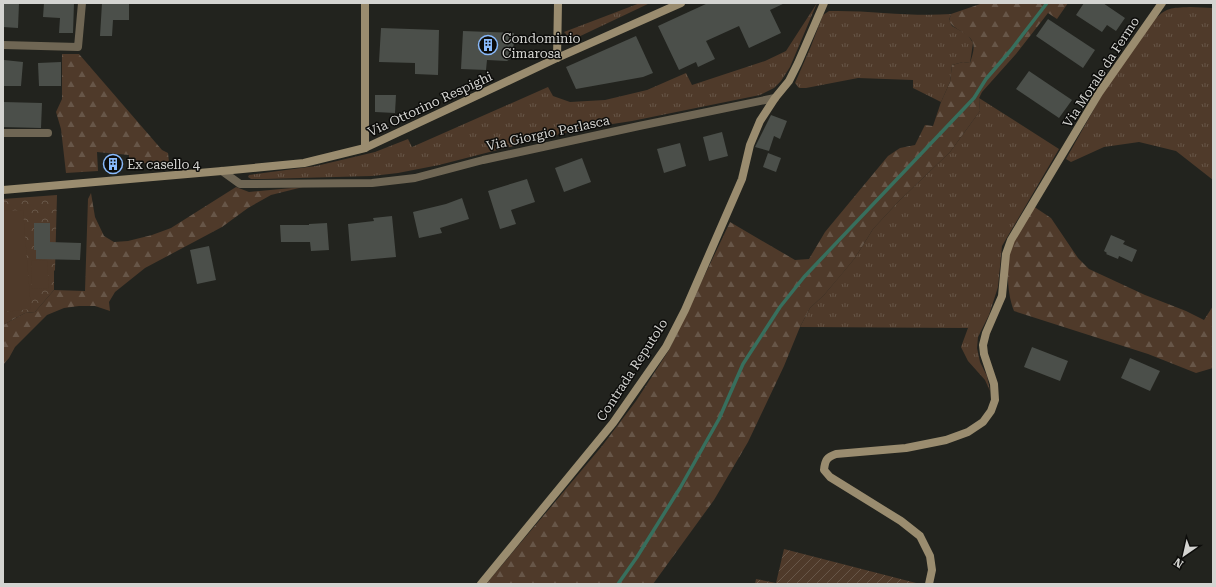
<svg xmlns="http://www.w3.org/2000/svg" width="1216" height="587" viewBox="0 0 1216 587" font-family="'Roboto Serif',serif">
  <defs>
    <pattern id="grass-tufts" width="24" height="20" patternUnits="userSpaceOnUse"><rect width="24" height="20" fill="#4f3a2a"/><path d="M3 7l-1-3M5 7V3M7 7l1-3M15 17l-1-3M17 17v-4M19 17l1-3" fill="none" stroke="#675648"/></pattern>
    <pattern id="forest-firs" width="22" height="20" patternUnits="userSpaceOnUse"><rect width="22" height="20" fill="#4f3a2a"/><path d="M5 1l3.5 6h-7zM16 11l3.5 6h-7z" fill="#675648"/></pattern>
    <pattern id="park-crowns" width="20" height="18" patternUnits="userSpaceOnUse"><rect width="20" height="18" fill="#4f3a2a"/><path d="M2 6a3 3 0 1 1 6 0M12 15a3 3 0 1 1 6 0" fill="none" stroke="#675648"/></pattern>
    <pattern id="garden-furrows" width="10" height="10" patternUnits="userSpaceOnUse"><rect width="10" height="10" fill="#4f3a2a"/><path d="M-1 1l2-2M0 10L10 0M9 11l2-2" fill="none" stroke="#675648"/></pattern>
  </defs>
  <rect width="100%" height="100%" fill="#22231e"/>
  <!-- grass -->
  <g fill="url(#grass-tufts)">
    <path d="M640,3h10l-78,37 -8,-8z"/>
    <path d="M817,3l-27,64 -9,14 -7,7 -14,7 -128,26 -52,8 -141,36 -41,8 -26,3 -108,3h-13l-3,-2 1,-2 67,-9 59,-14 33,-13 4,8 136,-60 5,9 17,6 35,-2 42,-10 39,-17 6,12 73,-24 21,-10z"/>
    <path d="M1190,7l23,1v172l-37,-29 -37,-9 -35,5 -33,15 -5,-3 37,-66 50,-72c14,-14 17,-13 37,-14z"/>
    <path d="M829,11c41,-1 81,6 122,3l-2,6 3,6 16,9 5,8 -3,20 -7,-1 -11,3 -2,17 -9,20 -28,-14v-8l-55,-2 -52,10h-7l-4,-5 16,-37 12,-31z"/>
    <path d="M979,98l80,51 -57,97 -4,41 -9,28 -11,22 -1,11 3,14 7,14 3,15 -5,-11 -17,-19 -7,-14 7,-19 -168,-1 10,-19 14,-13 31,-37 18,-29 25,-27 52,-50 30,-41z"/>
  </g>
  <!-- forest -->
  <g fill="url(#forest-firs)">
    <path d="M983,3h85l-11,16 -9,-6 -32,41 -34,38 -3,6 1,13 -30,41 -52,50 -25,27 -18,29 -14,17 -17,20 -14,13 -10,19 -16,39 -36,76 -34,58 -61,84h-167l116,-138 34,-45 33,-51 61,-128 65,38 14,-1 16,-27 63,-76 12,-8 15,-3 10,-20 8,1 8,-24 9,-20 2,-17 11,-3 7,1c2,-6 5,-15 3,-20 -3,-10 -18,-12 -24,-22l2,-7z"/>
    <path d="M62,54h17l83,96 6,3 1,9 -40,2v-9l-32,-3 1,19 -32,2 -5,-44 -5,-17 6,-13z"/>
    <path d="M236,187l13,5 54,-5 -32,8 -23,13 -26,19 -77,41 -30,24 -6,10 1,9 -15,-5h-16l-15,2 -17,7 -32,32 -6,11 -6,7v-40l22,-12 10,-1 19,-22 31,1 3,-92 3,-6 4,24 9,19 10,6 14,-1 24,-6 19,-7z"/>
    <path d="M1033,206l18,12 27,40 11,11 56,26 41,16 18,9 9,-14v62l-17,5 -48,-19 -134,-43c-8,-20 -8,-50 -1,-70 3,-11 14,-25 20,-35z"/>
  </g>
  <!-- park -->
  <path fill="url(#park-crowns)" d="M57,195l-2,75 -1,1v19l-19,22 -10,1 -22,12v-126z"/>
  <!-- garden -->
  <path fill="url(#garden-furrows)" d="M784,549l136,35h-165l1,-5 20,4z"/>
  <!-- pitch -->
  <g fill="#4f3a2a">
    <path d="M23,210l8,99 -28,3v-101z"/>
    <path d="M47,260l2,28 -17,1 -1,-28z"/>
  </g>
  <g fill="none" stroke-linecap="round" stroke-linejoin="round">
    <!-- stream -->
    <path stroke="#376f5d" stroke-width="3.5" d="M618,584l19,-27 43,-69 39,-69 24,-55 37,-57 24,-30 170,-179 12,-19 25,-29 36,-47"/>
  </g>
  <!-- building -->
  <g fill="#4b4f4a">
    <path d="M3,3h16l-1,25 -15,-1z"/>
    <path d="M44,3h30l-1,30h-14l1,-15 -17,-1z"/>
    <path d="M102,3h27v17h-16l-1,16h-12z"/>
    <path d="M708,3h77l-15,7 11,23 -32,15 -10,-22 -33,15 9,18 -17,8 -2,-5 -17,8 -21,-44z"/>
    <path d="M1084,3h19l22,15 -9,13 -9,-6 -5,7 -26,-17z"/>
    <path d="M1048,19l47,31 -12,18 -47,-32z"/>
    <path d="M381,28l58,2 -1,45 -23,-1v-11l-36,-1z"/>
    <path d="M463,31l51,2 -1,24 -6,4 -20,-1 -1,10 -25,-1z"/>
    <path d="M636,36l17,37 -10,4 -67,12 -10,-22z"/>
    <path d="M4,60l19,2 -2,24h-18z"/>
    <path d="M61,62v24h-22l-1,-23z"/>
    <path d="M1029,71l43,29 -13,18 -43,-29z"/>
    <path d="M375,95h21l-1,18 -20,-1z"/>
    <path d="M3,102l39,1 -1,25 -38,-1z"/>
    <path d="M771,115l16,6 -7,18 -6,-3 -5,15 -14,-4z"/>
    <path d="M722,132l6,24 -19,5 -6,-24z"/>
    <path d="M680,143l6,23 -22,7 -7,-24z"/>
    <path d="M768,153l13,5 -5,14 -13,-5z"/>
    <path d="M582,158l9,24 -27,10 -9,-24z"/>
    <path d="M107,159l13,1 -1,10 -13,-1z"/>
    <path d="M527,179l8,23 -24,8 5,14 -16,5 -12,-38z"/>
    <path d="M462,198l7,21 -29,9 2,5 -23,5 -6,-26 33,-8z"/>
    <path d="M392,216l4,41 -45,4 -3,-37 26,-3 -1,-3z"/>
    <path d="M34,223h16v19l31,1 -1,17 -44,-1v-9h-2z"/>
    <path d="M327,223l2,27 -18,1 -1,-9h-29l-1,-17h29v-1z"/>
    <path d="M1111,235l14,6 -2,3 14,6 -5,12 -13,-6 -1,3 -12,-5 1,-1 -3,-2z"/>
    <path d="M209,246l7,34 -19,4 -7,-34z"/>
    <path d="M1032,347l36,14 -8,20 -36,-14z"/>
    <path d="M1130,358l30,13 -10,20 -29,-13z"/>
  </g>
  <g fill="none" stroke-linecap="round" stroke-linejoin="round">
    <!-- street -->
    <g stroke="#6f6654" stroke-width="8">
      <path d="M3,45l75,2 4,-44"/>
      <path d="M3,133h45"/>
      <path d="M222,171l18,13 132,-1 43,-5 68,-18 156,-34 136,-28"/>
    </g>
    <!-- secondary -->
    <g stroke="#9a8c6f" stroke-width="8">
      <path d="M557,58l1,-55"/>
      <path d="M365,148v-145"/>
      <path d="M3,190l219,-19 82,-8 61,-15 192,-90 124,-55"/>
      <path d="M481,584l132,-161 53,-76 19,-37 57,-131 8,-34 10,-24 15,-23 14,-17 9,-18 26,-60"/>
      <path d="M929,584l3,-14 -2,-14 -10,-20 -19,-15 -71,-44 -6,-7c1,-10 3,-13 12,-16l70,-6 40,-8 22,-8 15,-10 8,-11 4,-11 -1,-16 -10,-30 -1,-9 3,-12 16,-37 4,-42 5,-14 88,-147 63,-90"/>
    </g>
  </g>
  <!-- icons -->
  <defs>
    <symbol id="building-ring" viewBox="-11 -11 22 22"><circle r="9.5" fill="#0c0c0a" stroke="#89bafc" stroke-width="1.5"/><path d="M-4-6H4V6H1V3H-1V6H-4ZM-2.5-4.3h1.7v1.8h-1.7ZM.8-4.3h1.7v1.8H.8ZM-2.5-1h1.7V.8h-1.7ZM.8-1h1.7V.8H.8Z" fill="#89bafc"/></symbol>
  </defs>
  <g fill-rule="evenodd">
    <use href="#building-ring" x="477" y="34" width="22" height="22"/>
    <use href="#building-ring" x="102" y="153" width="22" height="22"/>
  </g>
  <g text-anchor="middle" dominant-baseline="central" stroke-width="3" stroke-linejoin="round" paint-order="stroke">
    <!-- poi labels -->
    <g font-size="13" fill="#d4d4d1" stroke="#0c0c0a" text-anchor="start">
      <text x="502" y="38">Condominio<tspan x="502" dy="15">Cimarosa</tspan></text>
      <text x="127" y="164">Ex casello 4</text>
    </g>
    <!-- street labels -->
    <g font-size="13" fill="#d4d4d1" stroke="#0c0c0a">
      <text transform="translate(1101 72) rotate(-57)">Via Morale da Fermo</text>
      <text transform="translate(430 104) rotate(-25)">Via Ottorino Respighi</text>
      <text transform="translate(548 133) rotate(-12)">Via Giorgio Perlasca</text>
      <text transform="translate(632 370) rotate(-57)">Contrada Reputolo</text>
    </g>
  </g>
  <!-- border -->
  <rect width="1216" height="587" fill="none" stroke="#d4d4d1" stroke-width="8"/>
  <!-- north arrow -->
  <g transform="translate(1184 555) rotate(214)" stroke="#0c0c0a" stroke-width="3" paint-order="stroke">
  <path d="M0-3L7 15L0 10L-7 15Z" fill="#d4d4d1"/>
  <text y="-6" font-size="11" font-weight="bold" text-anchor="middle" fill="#d4d4d1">N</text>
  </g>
</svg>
